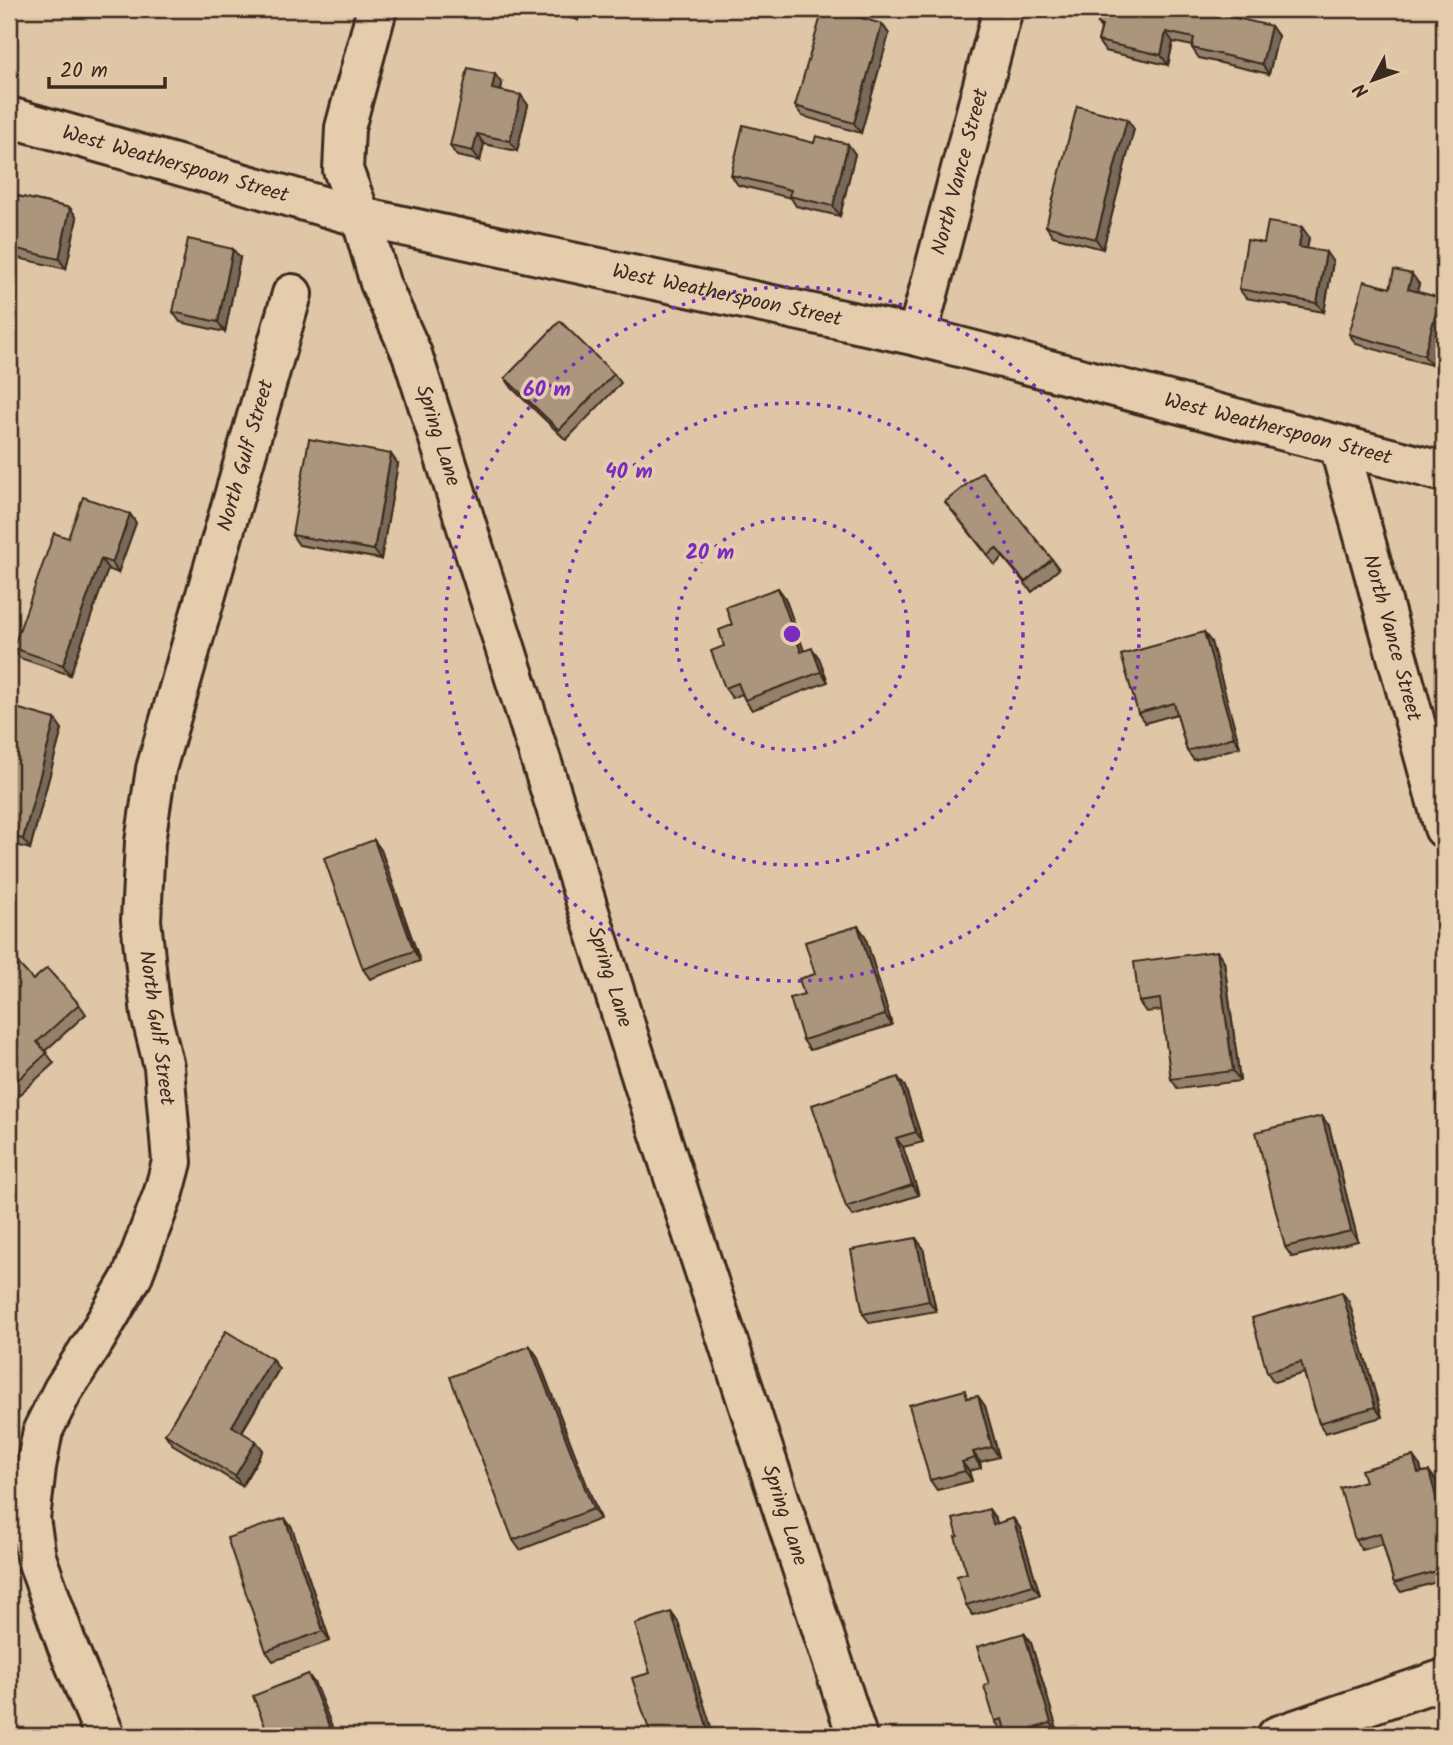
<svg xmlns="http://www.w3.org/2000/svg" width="1453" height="1745" viewBox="0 0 1453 1745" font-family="Kalam,sans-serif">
  <rect width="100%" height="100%" fill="#dec6a7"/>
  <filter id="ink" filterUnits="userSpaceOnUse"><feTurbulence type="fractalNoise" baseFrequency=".0143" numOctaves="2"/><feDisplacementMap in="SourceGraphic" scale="14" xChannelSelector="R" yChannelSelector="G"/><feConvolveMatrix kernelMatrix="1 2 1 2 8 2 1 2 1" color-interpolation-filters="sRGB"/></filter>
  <g filter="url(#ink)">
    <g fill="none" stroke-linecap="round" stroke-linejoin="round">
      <defs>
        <g id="street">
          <path id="s1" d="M377,9l-32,119 -2,42 18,47 556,119 527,136"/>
          <path id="s2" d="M917,336l86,-327"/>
          <path id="s3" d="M1339,445l105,383"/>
          <path id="s4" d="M105,1736l-38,-91 -31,-88 -6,-38 6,-52 7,-37 20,-40 32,-50 37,-63 32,-85 8,-30 -8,-95 -13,-52 -10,-95 4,-78 11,-73 136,-475"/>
          <path d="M1277,1736l167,-57"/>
        </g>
        <g id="secondary">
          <path id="s5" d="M9,117l352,100 19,66 32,71 240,756 205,626"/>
        </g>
      </defs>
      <!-- street casing -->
      <use href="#street" stroke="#3b2a1e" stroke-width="44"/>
      <!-- secondary casing -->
      <use href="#secondary" stroke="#3b2a1e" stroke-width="44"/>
      <!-- street -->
      <use href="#street" stroke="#e5ccad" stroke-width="38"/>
      <!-- secondary -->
      <use href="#secondary" stroke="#e5ccad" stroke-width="38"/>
    </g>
    <!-- wall -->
    <g fill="#93816c" stroke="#3b2a1e" stroke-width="2">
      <path d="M533,9h47l-2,11z"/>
      <path d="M882,24l7,10 -28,99 -59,-17 -7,-10z"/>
      <path d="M1098,24l173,2 7,10 -9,38 -70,-16 -7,-10 1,-2 -20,-4 -5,23 -63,-14 -7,-10 3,-12z"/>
      <path d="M502,84l-1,7 27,14 -11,46 -33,-7 -4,17 -23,-5 -7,-10z"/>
      <path d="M1134,129l-31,120 -50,-13 -7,-10z"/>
      <path d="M814,143l41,11 -15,62 -44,-10 -5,-8 -53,-13 -7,-10z"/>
      <path d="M9,194l61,14 7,10 -11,51 -57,-13z"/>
      <path d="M1309,237l-2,12 26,13 -9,50 -78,-14 -7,-9 25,-46z"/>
      <path d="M240,258l-15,74 -45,-10 -7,-10z"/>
      <path d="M1419,284l-2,8 23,6 4,6v12l-13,49 -75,-21 -7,-10 41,-46z"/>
      <path d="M614,374l7,9 -55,57 -54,-52 -7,-10z"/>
      <path d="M398,464l-17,95 -82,-14 -7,-10z"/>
      <path d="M945,502l107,57 7,10 -27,23 -29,-35 -8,8z"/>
      <path d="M130,514l6,9 -18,50 -10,-4 -38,106 -50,-17 -7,-10 55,-110z"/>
      <path d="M778,588l7,10 19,53 15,7 9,24 -76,28 -7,-10 -3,-6 -10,4 -7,-10 -1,-42 8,-21z"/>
      <path d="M1211,642l29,105 -46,13 -7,-9 -10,-37 -32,9 -7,-10z"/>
      <path d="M9,706l53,23 -32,120 -21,-6z"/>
      <path d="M374,840l7,10 39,111 -50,18 -7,-10z"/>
      <path d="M858,926l7,10 27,89 -82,25 -7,-10 1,-46 11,-20z"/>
      <path d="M1217,951l7,10 16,120 -62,8 -7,-10 -9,-69 -16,2 -7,-10z"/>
      <path d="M9,966l24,14 46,24 7,10 -41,37 9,12 -45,41z"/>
      <path d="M905,1087l18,55 -20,5 16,48 -66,21 -7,-9z"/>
      <path d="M1329,1126l29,115 -66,16 -7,-10z"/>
      <path d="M923,1248l13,63 -66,12 -7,-9z"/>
      <path d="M1349,1302l33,115 -57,16 -6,-10 -15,-50 -30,9 -7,-10z"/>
      <path d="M530,1346l7,10 63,163 -80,31 -7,-10z"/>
      <path d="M272,1359l7,10 -37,63 21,18 -21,36 -70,-42 -7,-10z"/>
      <path d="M970,1397l15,9 14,51 -19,5 1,6 -12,3 3,10 -35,9 -7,-10z"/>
      <path d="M1420,1466l2,6 7,-1 7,10 8,31v68l-43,12 -7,-9 -11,-39 -21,6 -7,-10z"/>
      <path d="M1013,1518l7,10 20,67 -67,20 -7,-10 1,-32 29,-54 1,5z"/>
      <path d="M292,1528l38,113 -57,20 -7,-10z"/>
      <path d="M1024,1633l7,10 27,90 -12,3h-39l-2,-6 -3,1 -7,-10 -6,-37z"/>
    </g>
    <!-- shaded-wall -->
    <g fill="#786958" stroke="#3b2a1e" stroke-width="2">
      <path d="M571,9h9l-2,11 -7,-10z"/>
      <path d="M882,24l7,10 -28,99 -7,-10z"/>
      <path d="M1271,26l7,10 -9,38 -7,-10z"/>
      <path d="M1166,32l7,10 -5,23 -7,-10z"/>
      <path d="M495,74l7,10 -3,14 -7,-9z"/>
      <path d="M521,95l7,10 -11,46 -7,-10z"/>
      <path d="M1127,119l7,10 -31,120 -7,-10z"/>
      <path d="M477,134l7,10 -4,17 -7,-10z"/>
      <path d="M848,144l7,10 -15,62 -7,-10z"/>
      <path d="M70,208l7,10 -11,51 -7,-10z"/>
      <path d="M1302,227l7,10 -3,20 -7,-10z"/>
      <path d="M233,249l7,9 -15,74 -7,-10z"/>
      <path d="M1326,252l7,10 -9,50 -7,-9z"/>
      <path d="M1412,274l7,10 -4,15 -7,-10z"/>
      <path d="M1440,298l4,6v12l-13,49 -7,-10z"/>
      <path d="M391,454l7,10 -17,95 -7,-9z"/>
      <path d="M130,514l6,9 -18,50 -6,-10z"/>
      <path d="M101,559l7,10 -38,106 -7,-10z"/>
      <path d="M778,588l7,10 23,64 -7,-10z"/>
      <path d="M1204,632l7,10 29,105 -6,-10z"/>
      <path d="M812,648l7,10 9,24 -7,-10z"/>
      <path d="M55,719l7,10 -32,120 -7,-10z"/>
      <path d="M374,840l7,10 39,111 -6,-10z"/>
      <path d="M858,926l7,10 27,89 -7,-10z"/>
      <path d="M1217,951l7,10 16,120 -7,-10z"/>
      <path d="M898,1077l7,10 18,55 -7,-10z"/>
      <path d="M1322,1116l7,10 29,115 -7,-10z"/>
      <path d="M896,1138l7,9 16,48 -7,-10z"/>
      <path d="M916,1238l7,10 13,63 -7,-10z"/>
      <path d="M1342,1292l7,10 33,115 -7,-10z"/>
      <path d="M530,1346l7,10 63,163 -7,-10z"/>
      <path d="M272,1359l7,10 -40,67 -7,-10z"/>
      <path d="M978,1396l7,10 14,51 -7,-10z"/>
      <path d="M256,1441l7,9 -21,36 -7,-10z"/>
      <path d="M973,1452l7,10 1,6 -6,-10z"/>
      <path d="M1413,1456l7,10 5,17 -7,-10z"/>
      <path d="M962,1462l7,9 3,10 -7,-10z"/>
      <path d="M1429,1471l7,10 8,31v15z"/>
      <path d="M989,1509l7,10 4,16 -7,-10z"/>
      <path d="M285,1518l7,10 38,113 -7,-10z"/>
      <path d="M1013,1518l7,10 20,67 -7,-10z"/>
      <path d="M671,1612l7,10 36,114h-4z"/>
      <path d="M1024,1633l7,10 27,90 -7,-10z"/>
      <path d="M308,1674l7,10 21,52h-3z"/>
    </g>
    <!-- building -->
    <g fill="#ab967d" stroke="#3b2a1e" stroke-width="2">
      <path d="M823,9h8l51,15 -28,99 -59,-17z"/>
      <path d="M1101,9h96l74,17 -9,38 -70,-16 2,-10 -28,-6 -5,23 -63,-14 4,-15 -4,-2z"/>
      <path d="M468,68l27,6 -3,15 29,6 -11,46 -33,-7 -4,17 -23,-5z"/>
      <path d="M1077,106l50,13 -31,120 -50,-13z"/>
      <path d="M743,125l71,18 2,-7 32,8 -15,62 -44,-10 2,-6 -60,-15z"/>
      <path d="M9,194l61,14 -11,51 -50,-12z"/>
      <path d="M1268,222l34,5 -3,20 27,5 -9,51 -78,-14 8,-49 17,3z"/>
      <path d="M188,239l45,10 -15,73 -45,-10z"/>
      <path d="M1394,270l18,4 -4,15 32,9 -16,57 -75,-21 15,-53 26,7z"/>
      <path d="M560,321l54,53 -55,56 -54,-52z"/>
      <path d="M309,439l82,15 -17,96 -82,-15z"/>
      <path d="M982,472l70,87 -27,23 -29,-34 -8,7 -43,-53z"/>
      <path d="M83,497l47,17 -18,49 -11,-4 -38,106 -50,-17 41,-115 14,5z"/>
      <path d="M778,588l23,64 11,-4 9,24 -76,28 -7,-17 -13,5 -14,-37 13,-5 -5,-16 13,-5 -6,-18z"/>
      <path d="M1204,632l30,105 -47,14 -13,-48 -36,10 -17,-58z"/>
      <path d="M9,706l46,13 -32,120 -14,-3z"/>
      <path d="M374,840l40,111 -51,18 -39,-111z"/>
      <path d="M858,926l27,89 -82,25 -13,-42 14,-4 -5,-15 16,-5 -10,-32z"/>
      <path d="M1217,951l16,120 -62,8 -11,-80 -21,3 -5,-40z"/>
      <path d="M15,960l18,20 14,-12 32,36 -42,38 10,11 -38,35v-122z"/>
      <path d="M898,1077l18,55 -20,6 16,47 -66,22 -34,-102z"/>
      <path d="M1322,1116l29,115 -66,16 -29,-115z"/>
      <path d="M916,1238l13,63 -66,13 -12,-64z"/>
      <path d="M1342,1292l33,115 -56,16 -18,-61 -34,10 -15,-54z"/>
      <path d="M226,1331l46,28 -40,67 24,15 -21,35 -70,-42z"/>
      <path d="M530,1346l63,163 -80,31 -63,-163z"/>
      <path d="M965,1390l2,8 11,-2 14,51 -19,5 2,6 -13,4 3,9 -35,9 -21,-75z"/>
      <path d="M1413,1456l5,17 11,-2 15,56v42l-50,14 -14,-50 -25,7 -15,-52 25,-7 -4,-11z"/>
      <path d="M989,1509l4,16 20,-7 20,67 -67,20 -9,-29 10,-3 -12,-36 3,-1 -5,-17z"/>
      <path d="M285,1518l38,113 -57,20 -39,-113z"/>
      <path d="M671,1612l39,124h-59l-19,-58 18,-5 -15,-49z"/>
      <path d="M1024,1633l27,90 -44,13 -5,-17 -7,2 -11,-35 5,-2 -12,-37z"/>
      <path d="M308,1674l25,62h-64l-16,-40z"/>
    </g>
  </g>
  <!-- distance rings -->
  <g fill="none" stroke="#7b2cbf" stroke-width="3.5" stroke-dasharray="3.5 7">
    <circle cx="792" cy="634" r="116"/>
    <circle cx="792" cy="634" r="231"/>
    <circle cx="792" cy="634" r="347"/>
  </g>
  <g text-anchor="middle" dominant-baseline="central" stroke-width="7" stroke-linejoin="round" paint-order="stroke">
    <!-- street labels -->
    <g font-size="21" fill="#3b2a1e" stroke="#e5ccad">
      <text stroke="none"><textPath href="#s5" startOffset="173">West Weatherspoon Street</textPath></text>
      <text stroke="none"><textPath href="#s2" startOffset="170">North Vance Street</textPath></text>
      <text stroke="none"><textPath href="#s1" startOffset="590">West Weatherspoon Street</textPath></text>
      <text stroke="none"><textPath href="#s1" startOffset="1157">West Weatherspoon Street</textPath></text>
      <text stroke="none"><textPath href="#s5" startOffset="598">Spring Lane</textPath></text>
      <text stroke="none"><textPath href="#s4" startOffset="1342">North Gulf Street</textPath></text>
      <text stroke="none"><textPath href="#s3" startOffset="200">North Vance Street</textPath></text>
      <text stroke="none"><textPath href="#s5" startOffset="1166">Spring Lane</textPath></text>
      <text transform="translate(156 1028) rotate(82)">North Gulf Street</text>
      <text stroke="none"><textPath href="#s5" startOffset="1732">Spring Lane</textPath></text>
    </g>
  </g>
  <circle cx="792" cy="634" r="10" fill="#7b2cbf" stroke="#e5ccad" stroke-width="3.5"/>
  <g font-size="21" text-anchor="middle" font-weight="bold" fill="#7b2cbf" stroke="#e5ccad" stroke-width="7" stroke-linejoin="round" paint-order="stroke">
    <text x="547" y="396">60 m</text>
    <text x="629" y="478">40 m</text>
    <text x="710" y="559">20 m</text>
  </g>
  <!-- margin -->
  <rect width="1453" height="1745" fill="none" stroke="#e5ccad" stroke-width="35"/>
  <rect x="18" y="18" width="1418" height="1710" fill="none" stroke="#3b2a1e" stroke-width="2.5" filter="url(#ink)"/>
  <!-- north arrow -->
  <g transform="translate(1373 80) rotate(229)" stroke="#e5ccad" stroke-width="5" paint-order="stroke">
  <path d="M0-5L12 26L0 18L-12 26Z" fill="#3b2a1e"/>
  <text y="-10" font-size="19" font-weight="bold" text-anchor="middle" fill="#3b2a1e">N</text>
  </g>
  <!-- scale -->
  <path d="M49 77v10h116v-10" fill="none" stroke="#3b2a1e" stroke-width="3.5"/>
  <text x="60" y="77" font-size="21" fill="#3b2a1e" stroke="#e5ccad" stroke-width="5" paint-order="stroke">20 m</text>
</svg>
